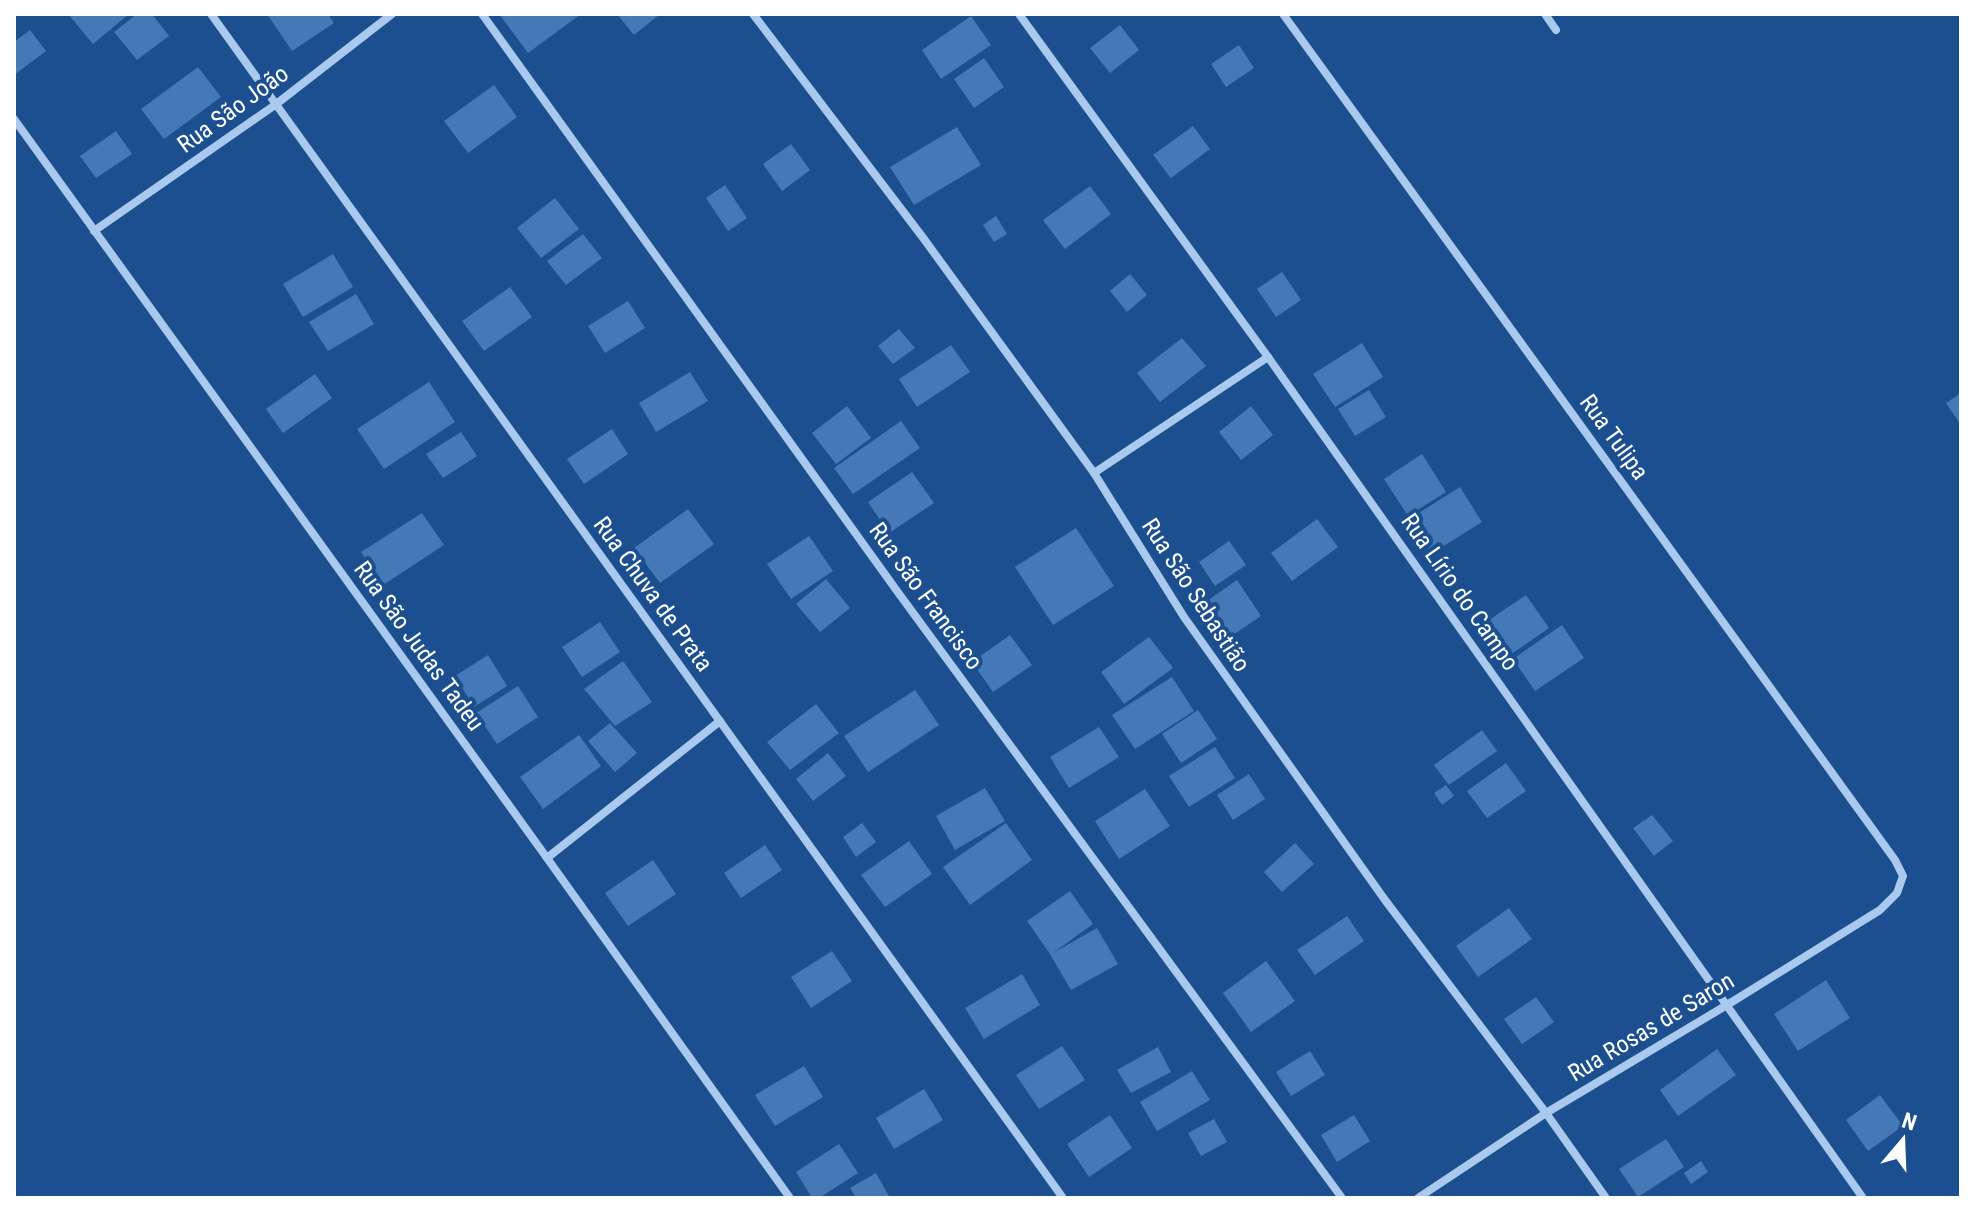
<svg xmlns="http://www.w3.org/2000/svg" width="1975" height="1212" viewBox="0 0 1975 1212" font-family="'Roboto Condensed',sans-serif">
  <rect width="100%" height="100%" fill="#1b4f8f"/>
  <!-- building -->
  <g fill="#4478b7">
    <path d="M68,14h61l-36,30z"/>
    <path d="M137,14h15l17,22 -32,24 -23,-28z"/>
    <path d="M267,14h61l6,9 -42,28z"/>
    <path d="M499,14h82l-53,39z"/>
    <path d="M617,14h43l-26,21z"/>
    <path d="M971,16l20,29 -50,34 -19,-29z"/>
    <path d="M1120,25l19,25 -29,23 -20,-25z"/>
    <path d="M30,30l16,21 -32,24v-33z"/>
    <path d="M1239,45l15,23 -28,19 -15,-23z"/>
    <path d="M984,58l20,29 -30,21 -20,-29z"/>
    <path d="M198,67l23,30 -57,42 -23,-30z"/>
    <path d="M494,85l23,32 -49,36 -24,-32z"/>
    <path d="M1193,126l17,23 -39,29 -18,-23z"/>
    <path d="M957,127l24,38 -67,40 -24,-38z"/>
    <path d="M116,131l16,23 -36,24 -16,-22z"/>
    <path d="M791,144l19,26 -28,21 -19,-27z"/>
    <path d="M725,185l22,33 -19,13 -22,-33z"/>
    <path d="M1090,186l21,28 -46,35 -22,-29z"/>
    <path d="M555,198l24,31 -38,29 -24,-30z"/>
    <path d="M996,216l11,18 -13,8 -11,-17z"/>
    <path d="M583,234l19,24 -36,27 -19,-24z"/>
    <path d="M333,254l20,33 -50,30 -20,-33z"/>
    <path d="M1282,272l19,28 -25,17 -19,-28z"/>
    <path d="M1130,274l17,21 -20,17 -17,-21z"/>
    <path d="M510,287l22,30 -48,34 -22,-30z"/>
    <path d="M356,294l18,30 -46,27 -19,-29z"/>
    <path d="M628,301l17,27 -40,25 -17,-27z"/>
    <path d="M899,329l16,19 -22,16 -15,-18z"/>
    <path d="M1182,338l24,28 -46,36 -23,-29z"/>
    <path d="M1362,343l21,34 -48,30 -22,-33z"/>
    <path d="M951,345l19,27 -53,35 -18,-28z"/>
    <path d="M690,372l18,29 -52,31 -17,-29z"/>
    <path d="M315,374l17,24 -49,35 -17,-24z"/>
    <path d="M429,382l26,40 -71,47 -27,-40z"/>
    <path d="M1369,390l17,27 -31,19 -17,-27z"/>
    <path d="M1961,393v32l-15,-22z"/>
    <path d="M847,406l24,32 -35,26 -24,-31z"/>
    <path d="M1251,406l22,29 -32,25 -22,-28z"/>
    <path d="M901,421l19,27 -67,46 -19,-26z"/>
    <path d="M612,429l16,25 -44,30 -17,-25z"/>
    <path d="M461,432l16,24 -34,22 -17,-24z"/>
    <path d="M1422,454l24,38 -38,24 -24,-37z"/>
    <path d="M912,472l22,31 -45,30 -21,-31z"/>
    <path d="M1460,487l22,35 -51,32 -22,-35z"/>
    <path d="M688,509l26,35 -54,39 -26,-35z"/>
    <path d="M422,513l22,32 -61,40 -22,-33z"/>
    <path d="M1317,519l21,28 -46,34 -21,-28z"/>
    <path d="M1076,528l38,58 -61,39 -38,-58z"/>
    <path d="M809,536l24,35 -42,28 -24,-35z"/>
    <path d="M1229,541l17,24 -31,21 -16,-24z"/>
    <path d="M826,579l24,29 -30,24 -24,-28z"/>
    <path d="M1237,580l24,36 -40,27 -24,-35z"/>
    <path d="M1526,595l23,33 -39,27 -24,-33z"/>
    <path d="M600,622l20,30 -38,25 -20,-30z"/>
    <path d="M1562,625l22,33 -49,33 -22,-32z"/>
    <path d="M1010,635l22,30 -39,27 -21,-30z"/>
    <path d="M1149,637l24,31 -49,36 -23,-32z"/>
    <path d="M488,655l19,31 -33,21 -19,-31z"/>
    <path d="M623,661l29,41 -37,24 -31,-37z"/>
    <path d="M1172,677l22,34 -59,38 -23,-34z"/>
    <path d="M518,686l20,31 -41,27 -21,-31z"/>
    <path d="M915,690l24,35 -71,47 -24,-36z"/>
    <path d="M816,704l23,29 -49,37 -23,-28z"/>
    <path d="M1198,710l19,29 -36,24 -19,-29z"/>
    <path d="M610,723l27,30 -22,19 -27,-31z"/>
    <path d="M1099,727l20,30 -50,31 -19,-31z"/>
    <path d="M1482,730l15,21 -48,34 -15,-20z"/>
    <path d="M579,735l22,31 -58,43 -23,-32z"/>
    <path d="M1215,747l20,31 -46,29 -20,-31z"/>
    <path d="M828,753l18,23 -33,25 -17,-22z"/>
    <path d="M1506,763l20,28 -39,27 -20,-27z"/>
    <path d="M1249,774l16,25 -32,21 -16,-25z"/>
    <path d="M1446,785l8,11 -12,9 -8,-12z"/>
    <path d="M985,788l20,33 -50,29 -19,-34z"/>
    <path d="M1145,789l25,37 -51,33 -24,-38z"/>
    <path d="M1652,815l21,26 -19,15 -21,-28z"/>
    <path d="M862,823l14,19 -20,15 -13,-20z"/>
    <path d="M1006,823l26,37 -62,45 -27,-38z"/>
    <path d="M909,841l23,33 -47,33 -24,-32z"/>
    <path d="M1295,843l19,21 -32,28 -18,-20z"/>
    <path d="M765,845l17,25 -41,28 -17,-25z"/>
    <path d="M653,860l23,34 -48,32 -23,-33z"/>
    <path d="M1070,891l23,33 -40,29 44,-25 21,36 -47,26 -21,-36 -23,-33z"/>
    <path d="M1509,908l23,31 -54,38 -22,-31z"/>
    <path d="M1347,916l17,25 -49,34 -18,-25z"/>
    <path d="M832,951l20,30 -41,27 -20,-31z"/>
    <path d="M1266,961l29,40 -44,31 -28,-39z"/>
    <path d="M1022,974l18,31 -56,34 -19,-31z"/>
    <path d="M1826,980l24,38 -52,33 -24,-37z"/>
    <path d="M1536,997l18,25 -32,22 -18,-25z"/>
    <path d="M1062,1046l23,34 -46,29 -23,-34z"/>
    <path d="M1158,1047l13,25 -40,21 -14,-23z"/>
    <path d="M1717,1049l19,26 -58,41 -18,-26z"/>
    <path d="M1310,1051l15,24 -34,21 -15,-24z"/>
    <path d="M804,1066l19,31 -48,29 -20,-31z"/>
    <path d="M1192,1071l18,29 -53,31 -17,-29z"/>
    <path d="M924,1089l19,31 -49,29 -18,-31z"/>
    <path d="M1880,1095l23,31 -35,25 -22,-31z"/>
    <path d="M1110,1115l22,33 -43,29 -22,-33z"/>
    <path d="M1354,1115l16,26 -33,21 -16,-27z"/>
    <path d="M1214,1119l13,23 -26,14 -13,-23z"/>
    <path d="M1666,1139l18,28 -46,30 -19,-28z"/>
    <path d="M839,1144l19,29 -39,25h-7l-16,-26z"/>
    <path d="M1701,1161l7,11 -17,12 -7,-11z"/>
    <path d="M876,1173l14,25h-34l-6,-10z"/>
  </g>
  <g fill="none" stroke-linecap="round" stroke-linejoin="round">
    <!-- minor -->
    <g stroke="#a9c9ee" stroke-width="8">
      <path d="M211,14l852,1184"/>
      <path d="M482,14l415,577 445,607"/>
      <path d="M753,14l171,225 170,234 90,144 201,283 161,213 60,85"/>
      <path d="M1019,14l249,343 595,841"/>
      <path d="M1283,14l612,846 8,16 -6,17 -17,17 -153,95 -181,108 -128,85"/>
      <path d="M1545,14l11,16"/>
      <path d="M14,119l533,739 243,340"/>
      <path d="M94,231l181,-126 117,-91"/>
      <path d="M1094,473l174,-116"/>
      <path d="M547,858l173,-137"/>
    </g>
  </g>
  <g text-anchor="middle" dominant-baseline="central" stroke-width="8" stroke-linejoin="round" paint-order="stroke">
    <!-- street labels -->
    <g font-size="24" fill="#fff" stroke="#1b4f8f">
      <text transform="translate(233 109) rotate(-36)">Rua São João</text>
      <text transform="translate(1614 437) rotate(54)">Rua Tulipa</text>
      <text transform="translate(1460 592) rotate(55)">Rua Lírio do Campo</text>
      <text transform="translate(653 594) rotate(54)">Rua Chuva de Prata</text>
      <text transform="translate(1196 595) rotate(57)">Rua São Sebastião</text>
      <text transform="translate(926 596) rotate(54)">Rua São Francisco</text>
      <text transform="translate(419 646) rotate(54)">Rua São Judas Tadeu</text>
      <text transform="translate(1651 1027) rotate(-31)">Rua Rosas de Saron</text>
    </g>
  </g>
  <!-- border -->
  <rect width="1975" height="1212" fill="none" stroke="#ffffff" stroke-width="32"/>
  <!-- north arrow -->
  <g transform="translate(1903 1140) rotate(19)" stroke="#1b4f8f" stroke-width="6" paint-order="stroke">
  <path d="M0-6L14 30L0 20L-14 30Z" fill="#ffffff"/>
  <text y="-12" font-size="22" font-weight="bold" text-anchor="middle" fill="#ffffff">N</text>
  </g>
</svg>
